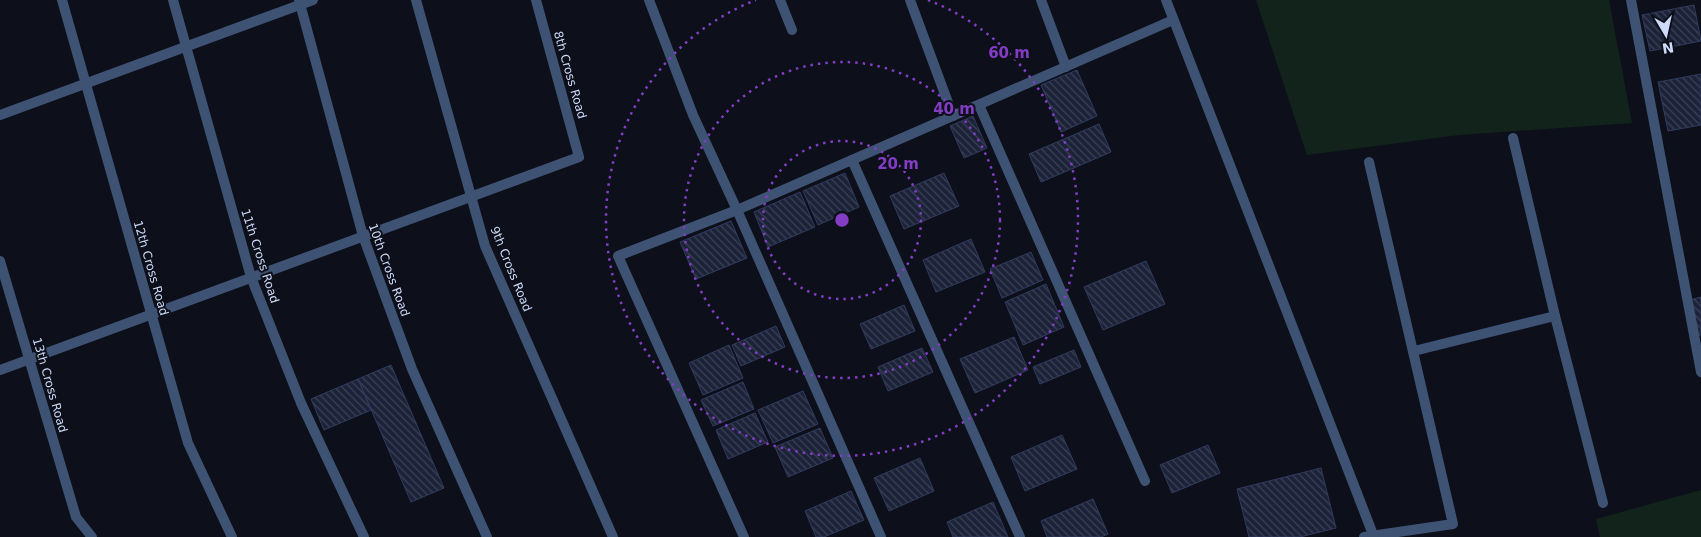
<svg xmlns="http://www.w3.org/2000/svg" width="1701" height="537" viewBox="0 0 1701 537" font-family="'DejaVu Sans',sans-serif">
  <defs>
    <pattern id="building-back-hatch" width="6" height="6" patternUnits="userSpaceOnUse" patternTransform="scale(1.25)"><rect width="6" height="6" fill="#1c2238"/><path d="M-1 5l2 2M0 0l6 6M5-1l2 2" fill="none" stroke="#3c4256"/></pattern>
  </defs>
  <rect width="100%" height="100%" fill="#0d101a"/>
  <!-- green -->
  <g fill="#11231b">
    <path d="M1256,0h353l23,123 -173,12 -152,20z"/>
    <path d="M1701,490v47h-101l-4,-18z"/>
  </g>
  <!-- building -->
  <g fill="url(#building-back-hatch)" stroke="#313b61">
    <path d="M1694,5l7,36 -51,10 -8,-36z"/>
    <path d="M1077,70l20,46 -36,16 -20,-47z"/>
    <path d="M1701,74v51l-33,6 -10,-49z"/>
    <path d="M973,116l14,32 -23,10 -14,-32z"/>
    <path d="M1099,124l12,28 -70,30 -12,-28z"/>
    <path d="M845,173l14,34 -41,18 -15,-34z"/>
    <path d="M944,173l15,33 -55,23 -14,-33z"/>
    <path d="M800,192l15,35 -47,20 -14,-35z"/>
    <path d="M731,221l16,37 -51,21 -16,-37z"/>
    <path d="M971,239l14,33 -49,20 -13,-32z"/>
    <path d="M1031,252l12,28 -41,18 -12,-29z"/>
    <path d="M1146,261l19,43 -62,26 -19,-43z"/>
    <path d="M1046,284l18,43 -41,18 -18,-43z"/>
    <path d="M1701,297v38h-2l-9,-35z"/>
    <path d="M904,305l11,26 -44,18 -11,-25z"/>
    <path d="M776,326l9,21 -44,19 -9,-21z"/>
    <path d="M1014,337l14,33 -53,23 -15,-34z"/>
    <path d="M729,345l14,33 -40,17 -14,-32z"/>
    <path d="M922,348l11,24 -45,19 -10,-24z"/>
    <path d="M1074,350l7,17 -41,17 -7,-17z"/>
    <path d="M391,365l53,123 -33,14 -53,-123z"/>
    <path d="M358,379l13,31 -47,20 -13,-31z"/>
    <path d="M743,382l11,27 -41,17 -12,-26z"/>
    <path d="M803,391l15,33 -45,19 -15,-33z"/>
    <path d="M755,413l13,29 -40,17 -12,-29z"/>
    <path d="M820,428l13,30 -45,19 -13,-30z"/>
    <path d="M1062,435l15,34 -52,22 -14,-34z"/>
    <path d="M1208,445l12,28 -48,20 -12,-28z"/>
    <path d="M920,458l14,33 -45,20 -15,-33z"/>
    <path d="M1321,468l15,60 -36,9h-51l-12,-48z"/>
    <path d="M851,491l13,29 -40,17h-8l-11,-26z"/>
    <path d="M1093,499l15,35 -7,3h-54l-6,-16z"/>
    <path d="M993,502l15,35h-55l-6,-15z"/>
  </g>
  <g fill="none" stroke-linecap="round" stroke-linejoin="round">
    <!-- service -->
    <g stroke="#3e5273" stroke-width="10">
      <path d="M1513,138l42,178 48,187"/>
      <path d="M1414,351l141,-35"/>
      <path d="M1364,537l89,-13 -84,-362"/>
    </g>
    <!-- minor -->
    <g stroke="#3e5273" stroke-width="10">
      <path d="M62,0l126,443 44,94"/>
      <path d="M173,0l78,277 50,126 63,134"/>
      <path d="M299,0l64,236 49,133 75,168"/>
      <path d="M416,0l69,246 128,291"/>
      <path d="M649,0l44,115 44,95 144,327"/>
      <path d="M780,0l12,30"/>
      <path d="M910,0l43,116"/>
      <path d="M1041,0l25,67"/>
      <path d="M1166,0l208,537"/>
      <path d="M1631,0l70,372"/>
      <path d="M979,105l166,376"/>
      <path d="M0,115l313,-115"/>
      <path d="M852,160l168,377"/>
      <path d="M0,261l76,256 16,20"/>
      <path d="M0,370l579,-213 -43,-157"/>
      <path d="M744,537l-126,-281 119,-46 436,-190"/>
    </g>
  </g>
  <!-- distance rings -->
  <g fill="none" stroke="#833dc5" stroke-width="2.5" stroke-dasharray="2.5 5">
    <circle cx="842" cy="220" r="79"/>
    <circle cx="842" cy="220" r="158"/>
    <path d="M928 0A236 236 0 1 1 756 0"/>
  </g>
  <g text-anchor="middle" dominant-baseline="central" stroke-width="4" stroke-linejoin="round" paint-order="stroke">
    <!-- street labels -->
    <g font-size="12" fill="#cddaf8" stroke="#0d101a">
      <text transform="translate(570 75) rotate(74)">8th Cross Road</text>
      <text transform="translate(260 256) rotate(72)">11th Cross Road</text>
      <text transform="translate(151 268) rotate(74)">12th Cross Road</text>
      <text transform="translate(511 269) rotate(68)">9th Cross Road</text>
      <text transform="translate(389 270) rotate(70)">10th Cross Road</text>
      <text transform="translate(50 385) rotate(74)">13th Cross Road</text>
    </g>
  </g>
  <circle cx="842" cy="220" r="8" fill="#833dc5" stroke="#0d101a" stroke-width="2.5"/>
  <g font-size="15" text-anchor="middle" font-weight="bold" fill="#833dc5" stroke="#0d101a" stroke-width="4" stroke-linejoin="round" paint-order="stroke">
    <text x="1009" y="58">60 m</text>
    <text x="954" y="114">40 m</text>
    <text x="898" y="169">20 m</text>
  </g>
  <!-- north arrow -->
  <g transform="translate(1666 35) rotate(171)" stroke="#0d101a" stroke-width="4" paint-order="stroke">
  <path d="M0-4L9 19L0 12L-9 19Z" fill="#cddaf8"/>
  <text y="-8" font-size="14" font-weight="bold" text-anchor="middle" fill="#cddaf8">N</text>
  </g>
</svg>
